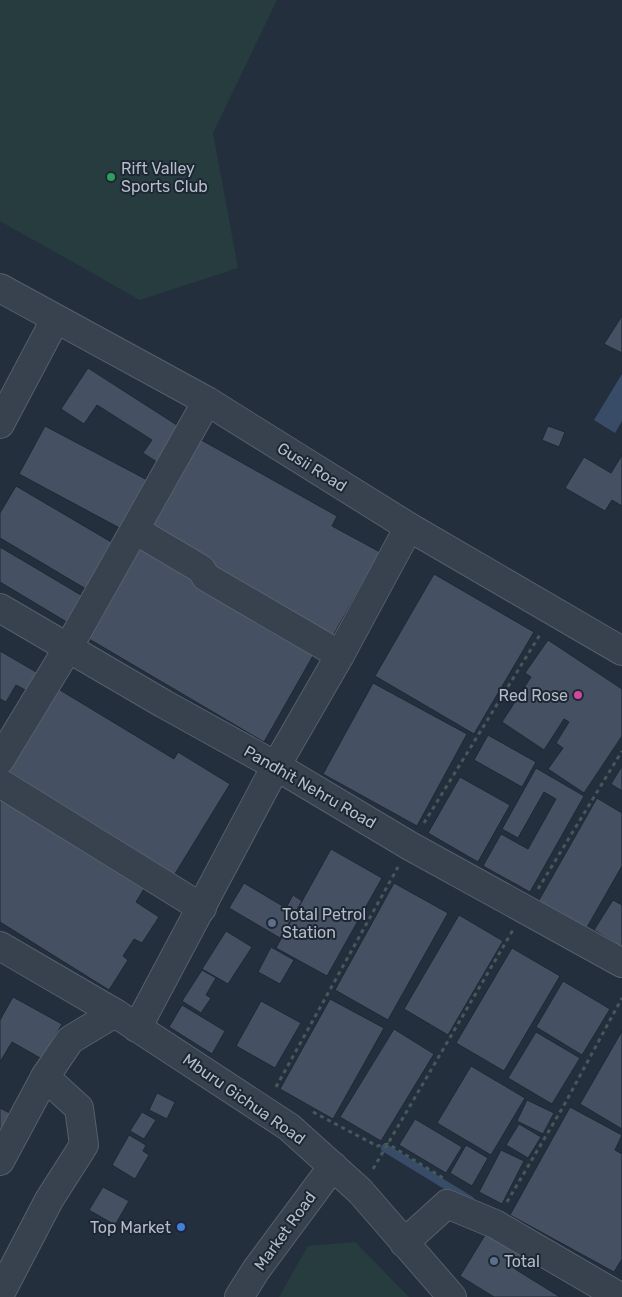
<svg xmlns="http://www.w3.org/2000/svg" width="622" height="1297" viewBox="0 0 622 1297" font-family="Rubik,sans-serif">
  <rect width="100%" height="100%" fill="#242f3e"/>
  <!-- green -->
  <g fill="#263c3f">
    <path d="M0,0h277l-64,133 25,135 -98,32 -140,-79z"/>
    <path d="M355,1242l54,55h-130l29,-51z"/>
  </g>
  <!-- water -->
  <path fill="#394c67" d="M622,374v47l-7,12 -21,-13z"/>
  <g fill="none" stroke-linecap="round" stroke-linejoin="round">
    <!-- stream -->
    <path stroke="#394c67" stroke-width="8" d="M385,1148l85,52"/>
  </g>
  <!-- building -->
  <g fill="#455162" stroke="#1f2835">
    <path d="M622,316v37l-18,-9z"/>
    <path d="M88,368l95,61 -23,35 -17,-11 9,-13 -55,-35 -13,19 -23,-15z"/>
    <path d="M45,426l108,57 -26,49 -108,-58z"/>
    <path d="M548,426l17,6 -6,15 -17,-7z"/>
    <path d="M196,437l141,79 -5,10 48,26 -50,89 -187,-110z"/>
    <path d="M622,455v51l-10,-6 -7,11 -40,-23 19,-31 27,16z"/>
    <path d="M16,486l97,57 -27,46 -86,-51v-25z"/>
    <path d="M139,539l179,108 -54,95 -180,-106z"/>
    <path d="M0,547l86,51 -16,26 -70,-42z"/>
    <path d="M434,574l100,58 -60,102 -99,-58z"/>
    <path d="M548,640l74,49v47l-38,57 -36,-24 15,-21 -7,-5 13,-21 -5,-3 -20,31 -42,-28 29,-45 -6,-4z"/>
    <path d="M0,651l38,22 -11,18 -11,-6 -10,17 -6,-3z"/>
    <path d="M373,683l94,51 -50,92 -94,-52z"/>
    <path d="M55,687l119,72 4,-7 52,32 -57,93 -171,-104z"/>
    <path d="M488,735l48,27 -14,25 -48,-27z"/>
    <path d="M622,766v25l-11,-7z"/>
    <path d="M536,768l48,28 -54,96 -47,-26 18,-32 27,15 28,-50 -12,-7 -26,46 -16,-9z"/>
    <path d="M460,777l50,28 -32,57 -50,-29z"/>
    <path d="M0,796l145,91 -9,15 23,15 -17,26 -8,-4 -11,17 5,4 -19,30 -109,-68z"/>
    <path d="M597,798l25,15v53l-36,63 -48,-27z"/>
    <path d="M331,849l51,29 -55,98 -51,-28z"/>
    <path d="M244,883l42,25 7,-13 9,6 -22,37 -51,-30z"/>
    <path d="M394,883l54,30 -60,107 -53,-30z"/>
    <path d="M613,900l9,5v42l-28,-17z"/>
    <path d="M459,915l44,26 -55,94 -44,-26z"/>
    <path d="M226,931l26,16 -24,37 -26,-15z"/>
    <path d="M271,947l23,13 -14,24 -22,-12z"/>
    <path d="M512,948l48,28 -56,95 -48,-28z"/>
    <path d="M202,970l14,8 -10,17 5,3 -10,15 -19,-12z"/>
    <path d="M563,981l47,28 -28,46 -46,-28z"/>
    <path d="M13,997l49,27 -20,35 -30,-17 -12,20v-42z"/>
    <path d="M330,999l54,29 -51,91 -53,-30z"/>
    <path d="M261,1001l40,22 -26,45 -39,-22z"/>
    <path d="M182,1005l43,26 -13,23 -43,-27z"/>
    <path d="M394,1029l40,25 -53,87 -41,-24z"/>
    <path d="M622,1031v98l-42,-25z"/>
    <path d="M536,1032l44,26 -28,46 -44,-26z"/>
    <path d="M471,1066l54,32 -34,57 -54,-32z"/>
    <path d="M157,1093l18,9 -8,17 -18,-9z"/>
    <path d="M527,1100l27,13 -11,21 -26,-13z"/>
    <path d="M570,1107l52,28 -7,15 7,4v105l-8,13 -104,-57z"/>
    <path d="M0,1108l21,11 -21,38z"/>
    <path d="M142,1112l14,8 -12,19 -14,-8z"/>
    <path d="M415,1119l47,28 -16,26 -47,-28z"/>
    <path d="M519,1124l22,13 -13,21 -22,-13z"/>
    <path d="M129,1135l17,10 -3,6 6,4 -14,24 -23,-14z"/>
    <path d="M466,1145l22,13 -16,28 -22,-13z"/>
    <path d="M501,1150l23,11 -22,43 -23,-12z"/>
    <path d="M103,1187l26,14 -14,24 -26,-15z"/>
    <path d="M487,1232l37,22 -9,15 45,28h-66l-34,-21z"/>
  </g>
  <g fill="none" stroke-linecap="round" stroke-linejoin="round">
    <defs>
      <g id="minor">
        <path d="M0,288l207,113 202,126 213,124"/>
        <path d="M0,424l55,-104"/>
        <path d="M135,530l66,39 5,8 134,78"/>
        <path d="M0,608l164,96 112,62 134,80 212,117"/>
        <path d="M0,760l68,-112 139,-247"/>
        <path d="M0,783l202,125"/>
        <path d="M0,946l115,67 174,114 71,64 92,106"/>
        <path d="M137,1028l139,-262 64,-111 69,-128"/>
        <path d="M0,1161l45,-84"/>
        <path d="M404,1243l43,-39 48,20 125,73"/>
        <path d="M0,1294l49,-94 35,-55 -5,-37 -34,-31 25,-37 45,-27"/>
        <path d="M239,1297l17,-27 77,-104"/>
      </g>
    </defs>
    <!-- minor casing -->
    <use href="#minor" stroke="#565f6c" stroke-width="30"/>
    <!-- path -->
    <g stroke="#44595c" stroke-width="3" stroke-dasharray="4 4" stroke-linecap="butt">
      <path d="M424,823l117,-190"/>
      <path d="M538,889l84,-138"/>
      <path d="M276,1087l122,-220"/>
      <path d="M313,1112l64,34 11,-2 55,34"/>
      <path d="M373,1169l140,-239"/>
      <path d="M507,1202l56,-95 59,-109"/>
    </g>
    <!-- minor -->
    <use href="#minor" stroke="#38414e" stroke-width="28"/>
  </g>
  <!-- markers -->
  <circle fill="#2e9e5b" stroke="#1d2633" stroke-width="2" cx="111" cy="177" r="5"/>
  <circle fill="#d1479c" stroke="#1d2633" stroke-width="2" cx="578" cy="695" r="5"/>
  <g fill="#5c6f8a" stroke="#1d2633" stroke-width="2">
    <circle cx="272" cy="923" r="5"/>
    <circle cx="494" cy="1261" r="5"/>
  </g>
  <circle fill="#3f7fe0" stroke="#1d2633" stroke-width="2" cx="181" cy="1227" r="5"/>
  <g text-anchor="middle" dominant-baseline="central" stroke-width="4" stroke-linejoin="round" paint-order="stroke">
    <!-- poi labels -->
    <g font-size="16" fill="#b4bcc9" stroke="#1d2633" text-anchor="start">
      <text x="121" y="168">Rift Valley<tspan x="121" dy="18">Sports Club</tspan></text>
      <text x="568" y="695" text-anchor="end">Red Rose</text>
      <text x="282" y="914">Total Petrol<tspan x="282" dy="18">Station</tspan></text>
      <text x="171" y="1227" text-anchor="end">Top Market</text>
      <text x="504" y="1261">Total</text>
    </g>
    <!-- street labels -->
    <g font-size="16" fill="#b4bcc9" stroke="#1d2633">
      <text transform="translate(312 467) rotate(32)">Gusii Road</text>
      <text transform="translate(310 787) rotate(30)">Pandhit Nehru Road</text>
      <text transform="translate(244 1099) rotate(35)">Mburu Gichua Road</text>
      <text transform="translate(285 1231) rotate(-54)">Market Road</text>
    </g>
  </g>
</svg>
